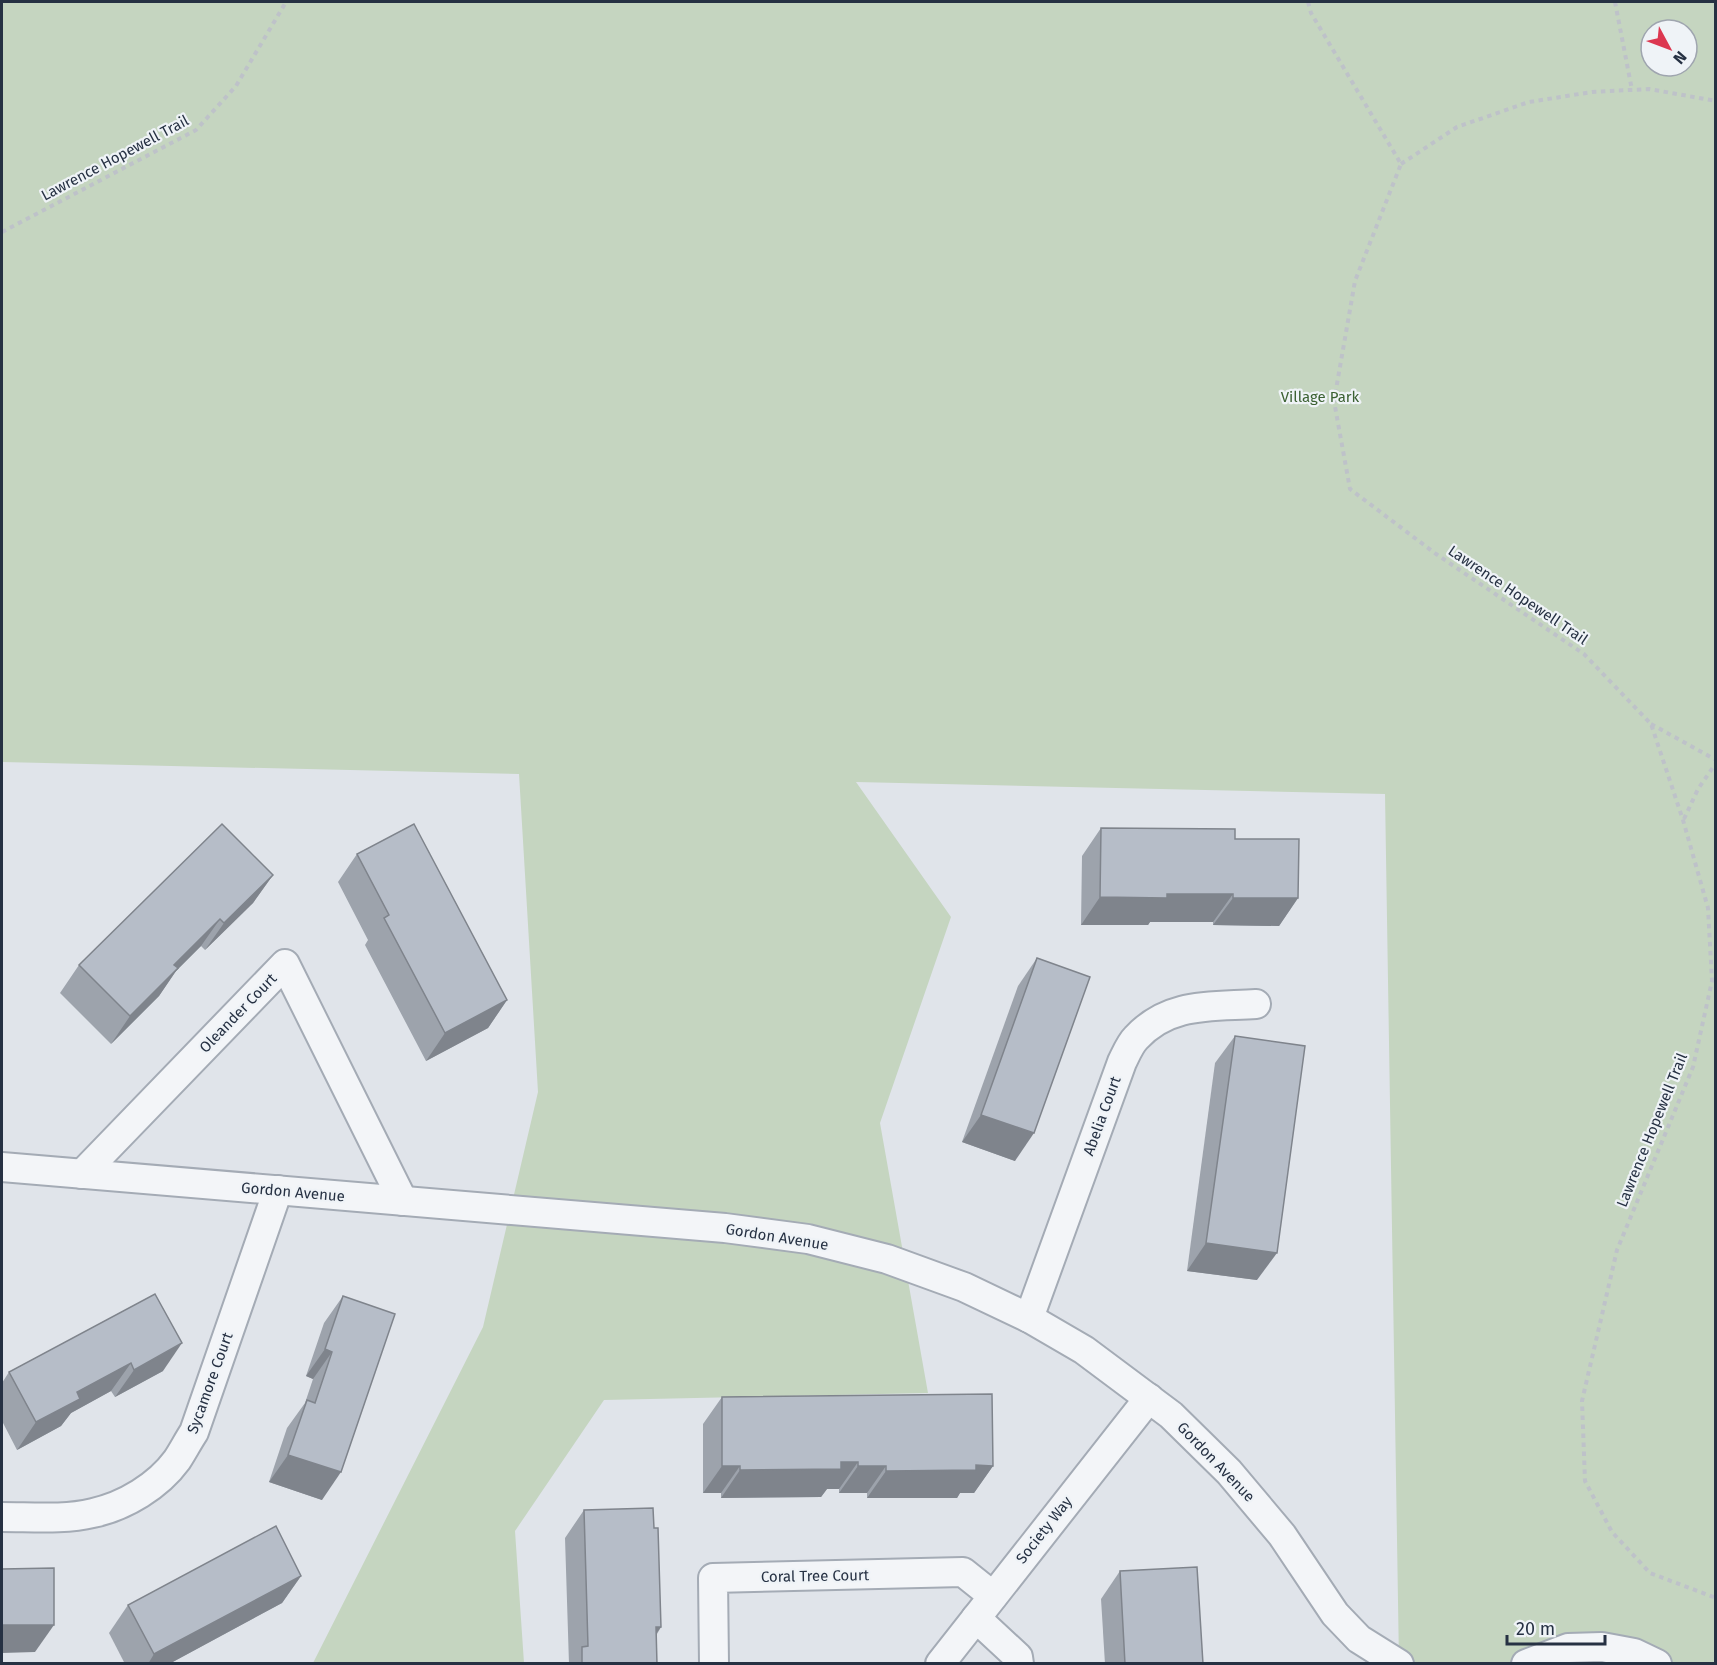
<svg xmlns="http://www.w3.org/2000/svg" width="1717" height="1665" viewBox="0 0 1717 1665" font-family="'Fira Sans',sans-serif">
  <rect width="100%" height="100%" fill="#e0e4ea"/>
  <!-- green -->
  <path fill="#c5d5c0" fill-rule="evenodd" d="M2,2h1713v1661h-316l-14,-869 -529,-12 95,135 -71,206 48,270 -324,7 -89,131 9,132h-211l170,-336 55,-235 -19,-318 -517,-12zM1651,30h36v36h-36z"/>
  <g fill="none" stroke-linecap="round" stroke-linejoin="round">
    <defs>
      <g id="minor">
        <path d="M2,1167l723,61 83,11 79,20 77,28 65,31 55,32 87,65 58,57 53,63 53,79 24,25 40,25"/>
        <path d="M82,1174l203,-210 118,237"/>
        <path d="M1029,1318l93,-256c4,-8 8,-18 14,-24 33,-36 75,-31 120,-34"/>
        <path d="M2,1517c30,0 62,3 91,-4 32,-7 65,-27 84,-53 6,-9 11,-19 17,-28l84,-242"/>
        <path d="M976,1618l42,39 1,7"/>
        <path d="M714,1664l-1,-86 250,-6 30,24"/>
        <path d="M940,1664l209,-266"/>
        <path d="M1526,1664l42,-16 34,-1 32,6 23,11"/>
      </g>
    </defs>
    <!-- minor casing -->
    <use href="#minor" stroke="#a4abb5" stroke-width="32"/>
    <!-- path -->
    <g stroke="#bec2c9" stroke-width="4" stroke-dasharray="4.5 4.5" stroke-linecap="butt">
      <path d="M1308,2l3,11 90,151 -46,117 -21,120 16,88 86,65 148,100 67,70 32,96 25,88 4,73 -19,86 -76,183 -35,151 3,80 27,51 38,41 66,25"/>
      <path d="M1615,2l17,88"/>
      <path d="M1401,164l56,-37 72,-25 63,-10 57,-3 67,12"/>
      <path d="M2,232l194,-102 40,-44 50,-84"/>
      <path d="M1651,724l65,36"/>
      <path d="M1684,819l14,-30 18,-26"/>
    </g>
    <!-- minor -->
    <use href="#minor" stroke="#f3f5f8" stroke-width="28"/>
  </g>
  <!-- wall -->
  <g fill="#9da3ac">
    <path d="M1101,828l134,11 63,59 -19,28 -66,-1v-3h-63l-2,3h-67l1,-69z"/>
    <path d="M357,854l150,146 -19,28 -62,33 -61,-116 3,-5 -30,-58z"/>
    <path d="M273,875l-20,28 -48,47 -4,-4 -25,25 -17,25 -48,48 -51,-51 19,-28z"/>
    <path d="M1037,958l-22,203 -53,-19 56,-156z"/>
    <path d="M1235,1036l22,244 -70,-9 28,-208z"/>
    <path d="M155,1294l8,77 -48,26 -4,-6 -40,22 -10,13 -44,24 -15,-29v-38l7,-11z"/>
    <path d="M343,1296l-21,204 -53,-18 18,-54 18,-25 8,-24 -7,-3 18,-53z"/>
    <path d="M722,1397l271,69 -19,27h-14l-3,5h-90v-5h-28v-4h-12l-6,8 -100,1v-5h-18v-69z"/>
    <path d="M584,1510l70,18 7,99 -4,7v30h-88l-4,-126z"/>
    <path d="M1120,1571l83,93h-98l-4,-65z"/>
    <path d="M301,1576l-19,27 -113,61h-44l-16,-31 19,-28z"/>
  </g>
  <!-- shaded-wall -->
  <g fill="#7f848c">
    <path d="M273,875l-20,28 -48,47 19,-27z"/>
    <path d="M1167,894h66l-20,28h-63l-2,3h-67l19,-28z"/>
    <path d="M1233,898h65l-19,28 -66,-1z"/>
    <path d="M220,919l-19,27 -25,25 -17,25 -48,48 19,-28 44,-51z"/>
    <path d="M507,1000l-19,28 -62,33 19,-28z"/>
    <path d="M981,1115l53,18 -19,28 -53,-19z"/>
    <path d="M1206,1243l71,10 -20,27 -70,-9z"/>
    <path d="M182,1343l-19,28 -48,26 19,-27z"/>
    <path d="M325,1349l7,3 -19,27 -7,-3z"/>
    <path d="M131,1363l-20,28 -40,22 -10,13 -44,24 19,-28 41,-30z"/>
    <path d="M288,1455l53,17 -19,28 -53,-18z"/>
    <path d="M841,1462h17l-19,27h-12l-6,8 -100,1 19,-28z"/>
    <path d="M976,1465l17,1 -19,27h-14l-3,5h-90l19,-27z"/>
    <path d="M722,1466h18l-19,27h-18z"/>
    <path d="M858,1466h28l-19,27h-28z"/>
    <path d="M301,1576l-19,27 -113,61h-21l6,-10z"/>
    <path d="M2,1625h52l-19,27 -33,1z"/>
    <path d="M656,1627h5l-19,27z"/>
  </g>
  <!-- building -->
  <g fill="#b6bdc8" stroke="#7f848c" stroke-width="1.5">
    <path d="M222,824l51,51 -49,48 -4,-4 -46,46 4,3 -48,48 -51,-51z"/>
    <path d="M414,824l93,176 -62,33 -61,-115 5,-3 -32,-61z"/>
    <path d="M1101,828l134,1v10h64l-1,59h-65v-4h-66v4l-67,-1z"/>
    <path d="M1037,958l53,19 -56,156 -53,-18z"/>
    <path d="M1235,1036l70,10 -28,207 -71,-10z"/>
    <path d="M155,1294l27,49 -48,27 -3,-7 -54,29 3,7 -44,23 -27,-50z"/>
    <path d="M343,1296l52,18 -54,158 -53,-17 19,-55 8,3 17,-51 -7,-3z"/>
    <path d="M992,1394l1,72 -17,-1v5l-90,1v-5h-28v-4h-17v7l-101,1v-4h-18v-69z"/>
    <path d="M653,1508l1,20h4l3,99h-5l1,37h-75v-17l6,-1 -4,-136z"/>
    <path d="M276,1526l25,50 -147,78 -26,-49z"/>
    <path d="M1197,1567l6,97h-78l-5,-93z"/>
    <path d="M54,1568v57h-52v-56z"/>
  </g>
  <g text-anchor="middle" dominant-baseline="central" stroke-width="4.5" stroke-linejoin="round" paint-order="stroke">
    <!-- street labels -->
    <g font-size="15" fill="#263143" stroke="#eff3f7">
      <text transform="translate(115 158) rotate(-28)">Lawrence Hopewell Trail</text>
      <text transform="translate(1518 595) rotate(34)">Lawrence Hopewell Trail</text>
      <text transform="translate(238 1013) rotate(-46)">Oleander Court</text>
      <text transform="translate(1102 1116) rotate(-70)">Abelia Court</text>
      <text transform="translate(1652 1130) rotate(-68)">Lawrence Hopewell Trail</text>
      <text transform="translate(293 1192) rotate(5)">Gordon Avenue</text>
      <text transform="translate(777 1237) rotate(9)">Gordon Avenue</text>
      <text transform="translate(210 1383) rotate(-70)">Sycamore Court</text>
      <text transform="translate(1216 1462) rotate(46)">Gordon Avenue</text>
      <text transform="translate(1044 1530) rotate(-52)">Society Way</text>
      <text transform="translate(815 1576) rotate(-1)">Coral Tree Court</text>
    </g>
    <!-- park labels -->
    <g font-size="15" fill="#3b6132" stroke="#eff3f7">
      <text x="1320" y="397">Village Park</text>
    </g>
  </g>
  <!-- border -->
  <rect width="1717" height="1665" fill="none" stroke="#263143" stroke-width="6"/>
  <!-- north arrow -->
  <g transform="translate(1669 48) rotate(131)"><circle r="28" fill="#eff3f7" stroke="#9fa5af" stroke-width="1.5"/>
  <path d="M0-4.5L10 22L0 15L-10 22Z" fill="#dc3750"/>
  <text y="-9" font-size="16" font-weight="bold" text-anchor="middle" fill="#263143">N</text>
  </g>
  <!-- scale -->
  <path d="M1507 1635v9h98v-9" fill="none" stroke="#263143" stroke-width="3"/>
  <text x="1516" y="1635" font-size="18" fill="#263143" stroke="#eff3f7" stroke-width="4.5" paint-order="stroke">20 m</text>
</svg>
